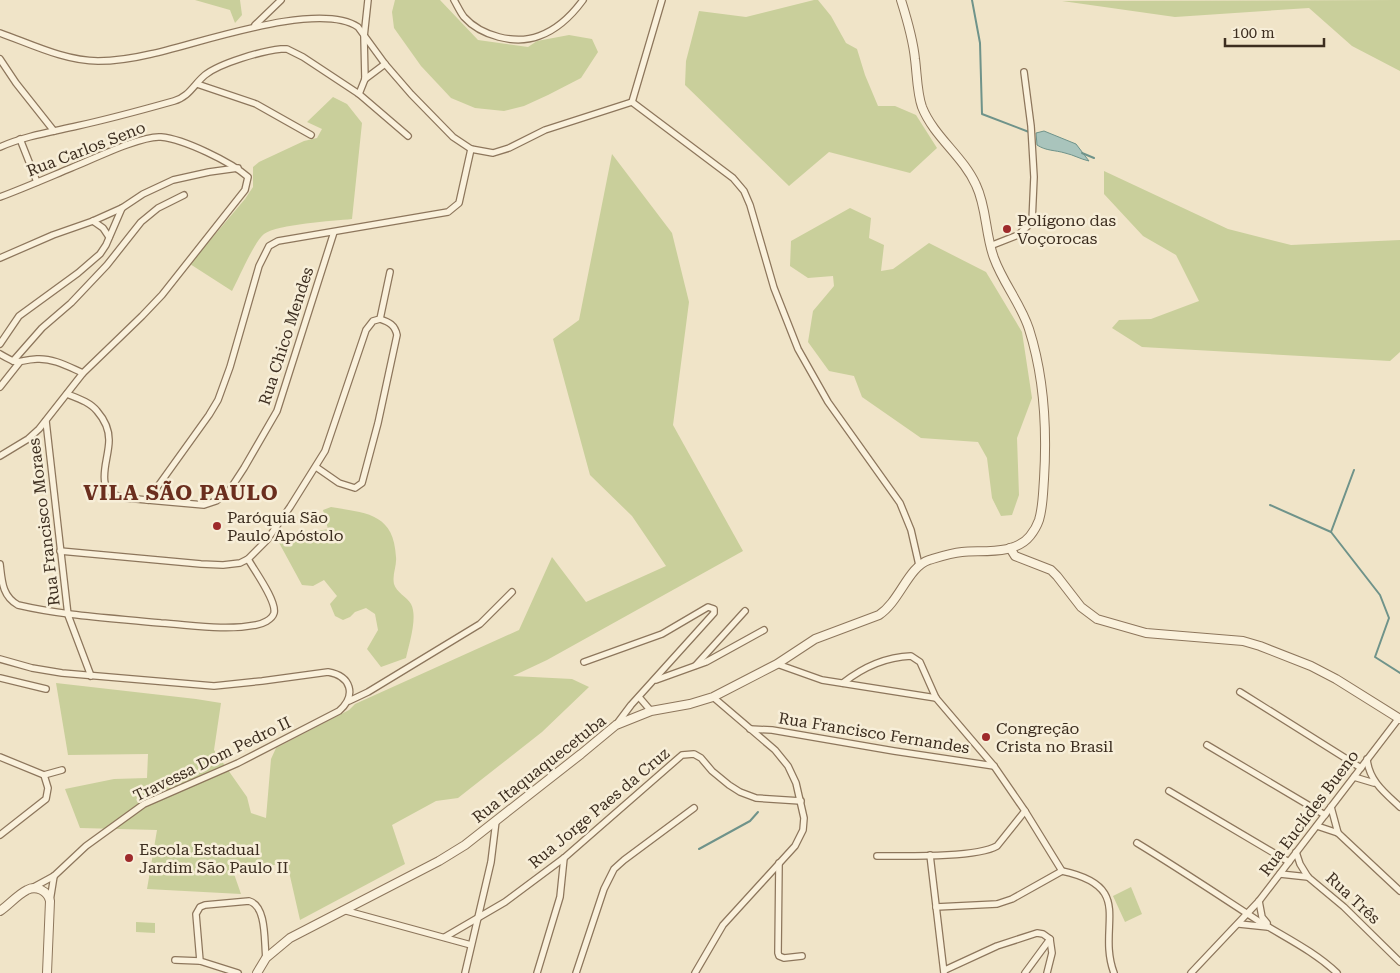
<svg xmlns="http://www.w3.org/2000/svg" width="1400" height="973" viewBox="0 0 1400 973" font-family="'Roboto Serif',serif">
  <rect width="100%" height="100%" fill="#f0e4c8"/>
  <!-- green -->
  <g fill="#c9cf9b">
    <path d="M195,0h45l2,15 -7,8 -5,-13z"/>
    <path d="M395,0h45l38,40 50,7 9,-6 32,-6 23,4 6,13 -17,26 -33,17 -24,11 -20,5 -29,-3 -24,-10 -30,-32 -27,-38 -2,-16z"/>
    <path d="M814,0h4l13,16 15,27 11,6 8,26 13,31h17l21,9 21,33 -27,25 -81,-21 -40,34 -104,-101 1,-24 13,-50 47,6z"/>
    <path d="M1400,0v71l-48,-25 -43,-38 -134,9 -113,-16z"/>
    <path d="M333,97l14,7 15,19 -10,96c-19,2 -74,5 -88,15 -10,8 -25,44 -32,57l-42,-27 55,-65 8,-12v-20l6,-5 45,-21 13,-3 5,-9 -15,-7z"/>
    <path d="M612,154l60,79 17,69 -16,123 70,126 -196,109 -34,16 59,3 17,8 -47,45 -84,66 -22,3 -44,24 13,39 -105,56 -13,-57 -54,8 8,23 -94,-5 10,-59 -77,-2 -15,-39 49,-10 33,-1 1,-24 -80,1 -12,-72 140,16 25,4 -7,47 33,47 4,16 15,5 5,-59 5,-11 73,-38 6,-6 164,-74 33,-73 34,45 80,-36 -34,-50 -42,-41 -37,-136 26,-19z"/>
    <path d="M1104,171l124,58 63,16 109,-5v112l-10,9 -248,-14 -30,-19 7,-8 32,-1 48,-18 -23,-46 -33,-19 -39,-42z"/>
    <path d="M850,208l21,10 -2,20 15,7 -3,26 12,-2 36,-26 57,29 36,60 10,66 -15,40 2,57 -7,20 -11,1 -9,-18 -5,-40 -9,-16 -57,-4 -59,-41 -8,-21 -25,-5 -21,-29 5,-31 21,-25 -1,-10 -25,2 -18,-12 1,-25z"/>
    <path d="M331,507c35,6 63,6 65,50 1,9 -4,17 -2,27 2,8 13,13 17,20 7,13 -2,40 -5,54l-25,9 -14,-18 11,-19 -3,-16 -9,-6 -11,4 -5,5 -7,3 -8,-4 -5,-12 7,-8 -13,-16 -11,6 -11,-1 -25,-46 51,-10 -5,-19z"/>
    <path d="M1131,887l11,27 -17,8 -12,-26z"/>
    <path d="M136,922l19,1v10l-19,-1z"/>
  </g>
  <!-- water -->
  <path fill="#a9c4bc" stroke="#6f938a" d="M1044,131l32,13 13,17c-9,-2 -15,-6 -24,-8 -10,-3 -19,-2 -28,-8l-1,-12z"/>
  <g fill="none" stroke-linecap="round" stroke-linejoin="round">
    <!-- stream -->
    <g stroke="#6f938a" stroke-width="2">
      <path d="M972,0l8,43 2,71 47,18"/>
      <path d="M1082,153l12,5"/>
      <path d="M1270,505l61,27 49,63 9,23 -14,39 25,16"/>
      <path d="M1331,532l23,-62"/>
      <path d="M699,849l51,-28 8,-9"/>
    </g>
    <defs>
      <g id="minor">
        <path d="M454,0c3,5 6,12 10,17 17,19 51,28 75,19 17,-6 33,-21 44,-36"/>
        <path d="M255,25l26,-25"/>
        <path d="M0,33c31,11 65,28 98,28 18,0 36,-3 53,-7 47,-10 167,-54 207,-27l27,37 26,30 42,43 18,12 22,4 16,-5 36,-18 87,-28"/>
        <path d="M0,59l16,24 38,48"/>
        <path d="M365,79l20,-15"/>
        <path d="M197,84l59,20 55,31"/>
        <path d="M359,94l6,-15 -1,-42 4,-37"/>
        <path d="M632,102l101,76 11,13 6,14 24,83 24,61 30,53 72,101 11,27 8,35"/>
        <path d="M632,102l30,-102"/>
        <path d="M20,139l17,43"/>
        <path d="M0,147c25,-11 51,-15 77,-21 32,-7 65,-16 97,-25 15,-4 20,-17 31,-26 15,-12 57,-24 76,-26h6l16,8 56,37 49,42"/>
        <path d="M0,197c24,-9 47,-19 71,-29 20,-8 71,-33 90,-31 23,2 70,25 87,40l-3,13 -83,105 -20,21 -59,57 -44,56 -11,10 -28,17"/>
        <path d="M93,221l10,7 6,9"/>
        <path d="M990,246l28,-11 14,-13 2,-45 -3,-51 -7,-54"/>
        <path d="M0,258l53,-23 40,-14 29,-13 21,-14 30,-14 36,-8 29,-4"/>
        <path d="M0,344l19,-28 59,-43 22,-19 6,-9 16,-37"/>
        <path d="M0,354c22,13 15,6 37,5 16,-1 32,8 46,14"/>
        <path d="M13,361l29,-33 29,-25 36,-38 34,-43 17,-14 26,-13"/>
        <path d="M0,387l19,-24"/>
        <path d="M67,394c10,4 23,8 30,17 7,8 12,18 12,29 0,23 -18,52 16,58l79,7 12,-4 13,-10 15,-23 33,-57 57,-179"/>
        <path d="M46,421l22,194 23,61"/>
        <path d="M316,467l23,16 16,5 7,-5 16,-60 19,-88c-2,-10 -8,-13 -17,-16"/>
        <path d="M148,500l61,-85 9,-15 12,-33 29,-101 10,-20 9,-5 170,-29 11,-9 12,-54"/>
        <path d="M60,551l141,13 22,1 17,-2 8,-4 19,-19 23,-33 35,-56 41,-121 7,-9 7,-2 10,-47"/>
        <path d="M0,564c2,17 2,32 18,41 47,11 95,13 143,18 31,2 64,8 95,2 6,-1 16,-5 18,-12 3,-12 -20,-43 -26,-54"/>
        <path d="M0,659l32,9 30,5 152,13 48,-5 66,-9c23,4 29,23 11,39l-101,52 -94,41 -58,42 -32,30 -22,12"/>
        <path d="M584,662l78,-28 46,-27 6,2v4l-83,92 -15,20"/>
        <path d="M777,664l45,16 114,18"/>
        <path d="M696,665l49,-54"/>
        <path d="M0,678l46,11"/>
        <path d="M656,680l50,-18 58,-32"/>
        <path d="M843,683c19,-15 43,-26 68,-27l9,6 16,36 58,68 31,45 37,60c75,16 34,54 52,102"/>
        <path d="M1240,692l121,76"/>
        <path d="M639,697l12,14"/>
        <path d="M349,701l19,-9 112,-68 32,-32"/>
        <path d="M750,729l22,1 122,21 100,15"/>
        <path d="M1207,745l118,70"/>
        <path d="M0,757l44,18 18,-5"/>
        <path d="M1367,759c2,22 18,34 33,48"/>
        <path d="M1354,777l20,6"/>
        <path d="M1169,791l120,71"/>
        <path d="M1331,807l7,26"/>
        <path d="M1317,826l21,7 62,58"/>
        <path d="M0,835l46,-36 2,-11 -4,-13"/>
        <path d="M1137,843c41,25 80,51 120,77 27,17 57,31 80,53"/>
        <path d="M1296,852l4,12 8,13 36,30 56,55"/>
        <path d="M930,855l14,118"/>
        <path d="M877,856c27,0 99,2 120,-10l28,-35"/>
        <path d="M779,863l-1,90 1,3 5,2 18,-2"/>
        <path d="M1280,874l28,3"/>
        <path d="M50,901l4,-25"/>
        <path d="M1259,901l3,16 5,6"/>
        <path d="M936,907l61,-3 15,-5 50,-28"/>
        <path d="M343,910l128,35"/>
        <path d="M1239,924l29,3"/>
        <path d="M445,937l60,-35 59,-44 118,-103 12,-1 7,4 11,13 17,14 11,7 16,6 45,3"/>
        <path d="M175,960l25,1"/>
        <path d="M945,970l52,-24 40,-13 6,1 7,5 2,14 -5,20"/>
        <path d="M238,973l-38,-12 -4,-47 4,-7 5,-2 44,-4c18,5 15,41 17,57"/>
        <path d="M465,973l26,-111 5,-41"/>
        <path d="M537,973l23,-76 4,-39"/>
        <path d="M576,973l28,-84 10,-20 10,-9 70,-52"/>
        <path d="M695,973l28,-48 72,-79 8,-16 1,-12 -8,-35 -8,-17 -13,-16 -62,-53"/>
        <path d="M1025,973l25,-34"/>
        <path d="M1191,973l68,-72 140,-183"/>
      </g>
      <g id="tertiary">
        <path d="M1010,548l5,8 36,14 6,6 24,31 16,12 49,14 97,8 17,5 51,20 25,13 64,40"/>
        <path d="M0,911c9,-6 17,-16 27,-21 9,-5 21,1 23,11l-3,72"/>
        <path d="M257,973l9,-15 24,-20 149,-77 26,-16 116,-91 35,-29 35,-14 39,-7 23,-7 64,-33 38,-25 64,-24c21,-14 29,-48 50,-55 10,-3 22,-7 33,-8 21,-2 53,3 68,-16 4,-5 7,-10 9,-16 4,-13 4,-28 5,-41 3,-49 0,-103 -15,-150 -8,-25 -26,-46 -35,-71 -9,-24 -7,-50 -18,-73 -13,-29 -42,-48 -54,-78 -5,-14 -5,-33 -7,-48 -2,-20 -8,-40 -14,-59"/>
      </g>
    </defs>
    <!-- minor casing -->
    <use href="#minor" stroke="#8d765c" stroke-width="8"/>
    <!-- tertiary casing -->
    <use href="#tertiary" stroke="#8d765c" stroke-width="10"/>
    <!-- minor -->
    <use href="#minor" stroke="#faf1dc" stroke-width="5.5"/>
    <!-- tertiary -->
    <use href="#tertiary" stroke="#faf1dc" stroke-width="8"/>
  </g>
  <!-- markers -->
  <g fill="#9e2a2b" stroke="#f7eed8" stroke-width="2">
    <circle cx="1007" cy="229" r="5"/>
    <circle cx="217" cy="526" r="5"/>
    <circle cx="986" cy="737" r="5"/>
    <circle cx="129" cy="858" r="5"/>
  </g>
  <g text-anchor="middle" dominant-baseline="central" stroke-width="5" stroke-linejoin="round" paint-order="stroke">
    <!-- street labels -->
    <g font-size="16" fill="#3d2e20" stroke="#f7eed8">
      <text transform="translate(86 149) rotate(-21)">Rua Carlos Seno</text>
      <text transform="translate(286 336) rotate(-72)">Rua Chico Mendes</text>
      <text transform="translate(44 522) rotate(-97)">Rua Francisco Moraes</text>
      <text transform="translate(874 733) rotate(9)">Rua Francisco Fernandes</text>
      <text transform="translate(212 759) rotate(-26)">Travessa Dom Pedro II</text>
      <text transform="translate(539 769) rotate(-38)">Rua Itaquaquecetuba</text>
      <text transform="translate(599 808) rotate(-40)">Rua Jorge Paes da Cruz</text>
      <text transform="translate(1309 813) rotate(-53)">Rua Euclídes Bueno</text>
      <text transform="translate(1353 898) rotate(43)">Rua Três</text>
    </g>
    <!-- poi labels -->
    <g font-size="16" fill="#3d2e20" stroke="#f7eed8" text-anchor="start">
      <text x="1017" y="220">Polígono das<tspan x="1017" dy="18">Voçorocas</tspan></text>
      <text x="227" y="517">Paróquia São<tspan x="227" dy="18">Paulo Apóstolo</tspan></text>
      <text x="996" y="728">Congreção<tspan x="996" dy="18">Crista no Brasil</tspan></text>
      <text x="139" y="849">Escola Estadual<tspan x="139" dy="18">Jardim São Paulo II</tspan></text>
    </g>
    <!-- district labels -->
    <g font-size="21" font-weight="bold" letter-spacing="1" fill="#6b2e1e" stroke="#f7eed8">
      <text x="181" y="493">VILA SÃO PAULO</text>
    </g>
  </g>
  <!-- scale -->
  <path d="M1225 38v8h99v-8" fill="none" stroke="#3d2e20" stroke-width="2.5"/>
  <text x="1232" y="38" font-size="15" fill="#3d2e20" stroke="#f7eed8" stroke-width="4" paint-order="stroke">100 m</text>
</svg>
